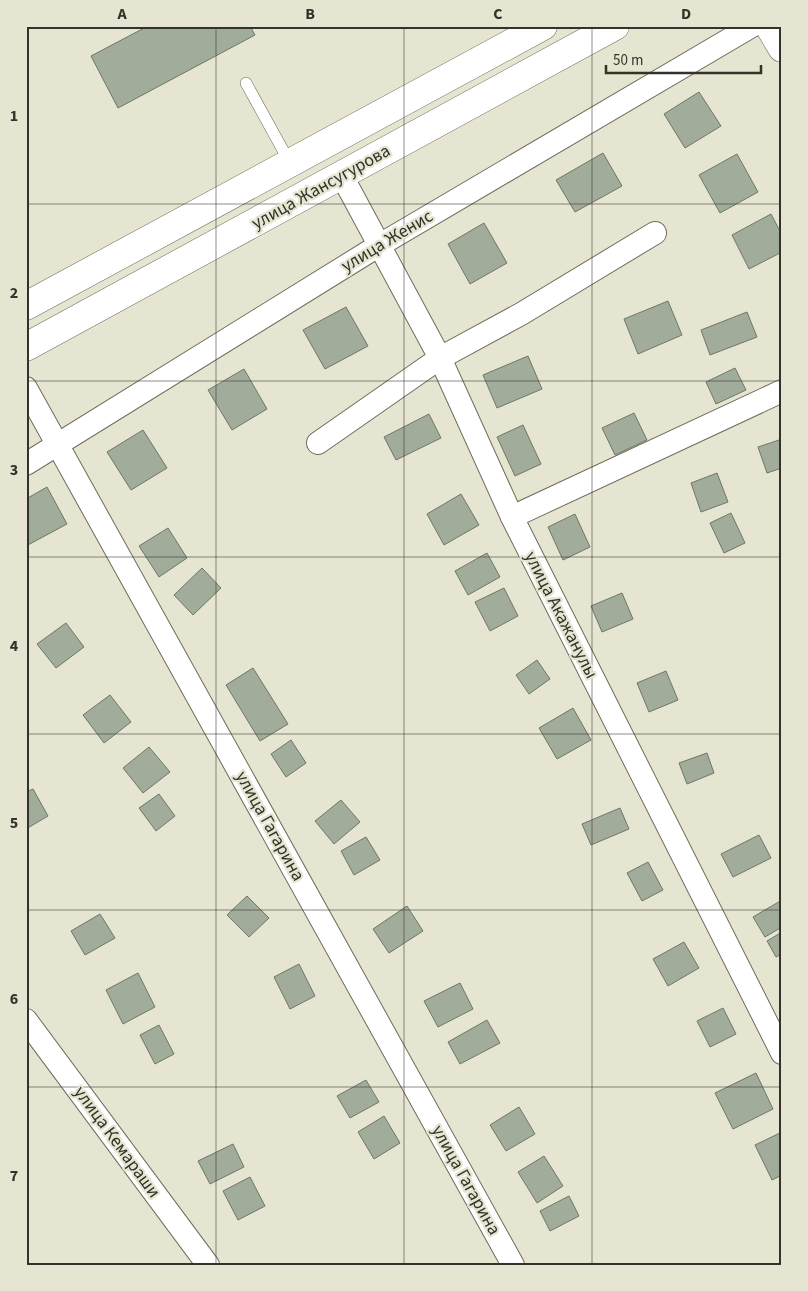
<svg xmlns="http://www.w3.org/2000/svg" width="808" height="1291" viewBox="0 0 808 1291" font-family="'Source Sans 3',sans-serif">
  <rect width="100%" height="100%" fill="#e6e5d1"/>
  <!-- building -->
  <g fill="#a2ac9b" stroke="#6e7768">
    <path d="M148,26h102l5,9 -137,73 -27,-52z"/>
    <path d="M699,92l22,34 -36,22 -21,-34z"/>
    <path d="M603,153l19,33 -47,26 -19,-32z"/>
    <path d="M737,154l21,38 -38,21 -21,-38z"/>
    <path d="M771,214l11,21v17l-33,17 -17,-34z"/>
    <path d="M484,223l23,40 -37,21 -22,-40z"/>
    <path d="M668,301l14,34 -44,19 -14,-35z"/>
    <path d="M346,307l22,39 -43,23 -22,-39z"/>
    <path d="M747,312l10,25 -47,18 -9,-25z"/>
    <path d="M528,356l14,33 -45,19 -14,-33z"/>
    <path d="M735,368l11,22 -30,14 -10,-22z"/>
    <path d="M244,369l23,40 -35,21 -24,-40z"/>
    <path d="M634,413l13,27 -32,15 -13,-27z"/>
    <path d="M429,414l12,24 -45,22 -12,-23z"/>
    <path d="M523,425l18,39 -26,12 -18,-39z"/>
    <path d="M143,430l24,38 -36,22 -24,-38z"/>
    <path d="M782,439v29l-15,5 -9,-26z"/>
    <path d="M717,473l11,29 -27,10 -10,-29z"/>
    <path d="M47,487l20,37 -41,22v-47z"/>
    <path d="M461,494l18,31 -35,20 -17,-31z"/>
    <path d="M731,513l14,30 -21,10 -14,-30z"/>
    <path d="M575,514l15,33 -27,13 -15,-33z"/>
    <path d="M168,528l19,30 -28,19 -20,-31z"/>
    <path d="M487,553l13,24 -32,18 -13,-24z"/>
    <path d="M202,568l19,20 -28,27 -19,-20z"/>
    <path d="M504,588l14,28 -28,15 -15,-29z"/>
    <path d="M622,593l11,26 -31,13 -11,-26z"/>
    <path d="M66,623l18,24 -28,21 -19,-24z"/>
    <path d="M537,660l13,19 -21,15 -13,-19z"/>
    <path d="M253,668l35,56 -28,17 -34,-56z"/>
    <path d="M666,671l12,29 -29,12 -12,-29z"/>
    <path d="M110,695l21,27 -27,21 -21,-28z"/>
    <path d="M573,708l18,32 -34,19 -18,-31z"/>
    <path d="M291,740l15,23 -20,14 -15,-23z"/>
    <path d="M149,747l21,25 -27,21 -20,-25z"/>
    <path d="M707,753l7,20 -27,11 -8,-21z"/>
    <path d="M33,789l15,27 -22,13v-37z"/>
    <path d="M159,794l16,22 -19,15 -17,-23z"/>
    <path d="M341,800l19,22 -26,22 -19,-23z"/>
    <path d="M620,808l9,21 -38,16 -9,-21z"/>
    <path d="M759,835l12,23 -38,19 -12,-23z"/>
    <path d="M366,837l14,23 -26,15 -13,-24z"/>
    <path d="M648,862l15,28 -21,11 -15,-28z"/>
    <path d="M247,896l22,22 -20,19 -22,-22z"/>
    <path d="M782,900v27l-17,10 -12,-20z"/>
    <path d="M407,906l16,25 -34,22 -16,-24z"/>
    <path d="M100,914l15,24 -30,17 -14,-24z"/>
    <path d="M782,932v22l-6,3 -9,-16z"/>
    <path d="M684,942l15,26 -31,18 -15,-27z"/>
    <path d="M299,964l16,32 -25,13 -16,-32z"/>
    <path d="M138,973l17,34 -32,17 -17,-34z"/>
    <path d="M460,983l13,26 -35,18 -14,-26z"/>
    <path d="M723,1008l13,26 -26,13 -13,-26z"/>
    <path d="M487,1020l13,23 -40,21 -12,-22z"/>
    <path d="M159,1025l15,29 -19,10 -15,-29z"/>
    <path d="M756,1073l17,36 -40,20 -18,-36z"/>
    <path d="M366,1080l13,22 -29,16 -13,-22z"/>
    <path d="M519,1107l16,27 -29,17 -16,-26z"/>
    <path d="M384,1116l16,27 -26,16 -16,-27z"/>
    <path d="M782,1132v43l-10,5 -17,-35z"/>
    <path d="M233,1144l11,23 -34,17 -12,-23z"/>
    <path d="M544,1156l19,30 -26,17 -19,-31z"/>
    <path d="M250,1177l15,29 -27,14 -15,-29z"/>
    <path d="M569,1196l10,20 -29,15 -10,-20z"/>
  </g>
  <g fill="none" stroke-linecap="round" stroke-linejoin="round">
    <defs>
      <path id="lane" d="M246,83l44,80"/>
      <g id="street">
        <path d="M342,176l98,182 72,159 270,536"/>
        <path d="M26,388l487,877"/>
        <path d="M318,443l122,-85 81,-44 134,-81"/>
        <path d="M26,464l352,-218 374,-220"/>
        <path d="M512,517l270,-126"/>
        <path d="M26,1020l182,245"/>
      </g>
      <g id="secondary">
        <path d="M769,26l13,22"/>
        <path d="M26,306l517,-280"/>
        <path d="M26,347l589,-321"/>
      </g>
    </defs>
    <!-- lane casing -->
    <use href="#lane" stroke="#6e6d5c" stroke-width="12"/>
    <!-- street casing -->
    <use href="#street" stroke="#6e6d5c" stroke-width="24"/>
    <!-- secondary casing -->
    <use href="#secondary" stroke="#6e6d5c" stroke-width="29"/>
    <!-- lane -->
    <use href="#lane" stroke="#fff" stroke-width="11"/>
    <!-- street -->
    <use href="#street" stroke="#fff" stroke-width="22"/>
    <!-- secondary -->
    <use href="#secondary" stroke="#fff" stroke-width="28"/>
  </g>
  <!-- grid -->
  <path fill="none" stroke="#33322b" stroke-width="1" stroke-opacity="0.55" d="M216,26v1239M404,26v1239M592,26v1239M26,204h756M26,381h756M26,557h756M26,734h756M26,910h756M26,1087h756"/>
  <g text-anchor="middle" dominant-baseline="central" stroke-width="4.5" stroke-linejoin="round" paint-order="stroke">
    <!-- street labels -->
    <g font-size="18" fill="#33322b" stroke="#e6e5d1">
      <text transform="translate(321 187) rotate(-29)">улица Жансугурова</text>
      <text transform="translate(387 241) rotate(-31)">улица Женис</text>
      <text transform="translate(561 615) rotate(63)">улица Акажанулы</text>
      <text transform="translate(270 826) rotate(61)">улица Гагарина</text>
      <text transform="translate(117 1142) rotate(54)">улица Кемараши</text>
      <text transform="translate(466 1180) rotate(61)">улица Гагарина</text>
    </g>
  </g>
  <!-- border -->
  <rect width="808" height="1291" fill="none" stroke="#e6e5d1" stroke-width="55"/>
  <!-- scale -->
  <path d="M606 65v8h155v-8" fill="none" stroke="#33322b" stroke-width="2.5"/>
  <text x="613" y="65" font-size="15" fill="#33322b" stroke="#e6e5d1" stroke-width="4" paint-order="stroke">50 m</text>
  <rect x="28" y="28" width="752" height="1236" fill="none" stroke="#33322b" stroke-width="2"/>
  <g font-size="16" text-anchor="middle" font-weight="bold" fill="#33322b">
    <text x="122" y="19">A</text>
    <text x="310" y="19">B</text>
    <text x="498" y="19">C</text>
    <text x="686" y="19">D</text>
    <text x="14" y="121">1</text>
    <text x="14" y="298">2</text>
    <text x="14" y="475">3</text>
    <text x="14" y="651">4</text>
    <text x="14" y="828">5</text>
    <text x="14" y="1004">6</text>
    <text x="14" y="1181">7</text>
  </g>
</svg>
